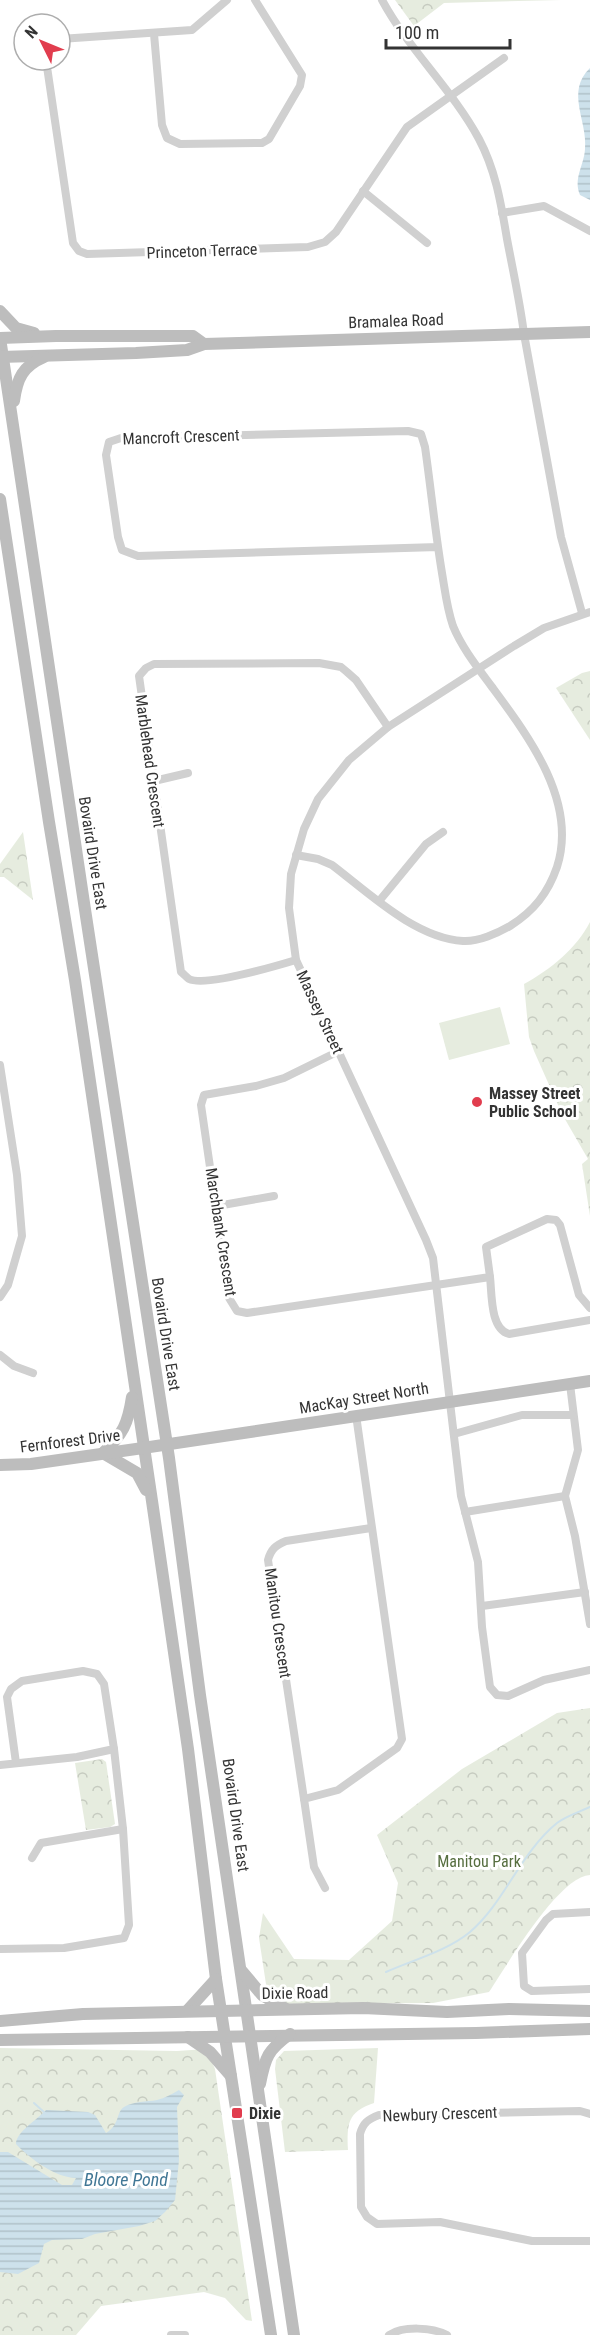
<svg xmlns="http://www.w3.org/2000/svg" width="590" height="2335" viewBox="0 0 590 2335" font-family="'Roboto Condensed',sans-serif">
  <defs>
    <pattern id="park-crowns" width="20" height="18" patternUnits="userSpaceOnUse" patternTransform="scale(1.5)"><rect width="20" height="18" fill="#e6ecdf"/><path d="M2 6a3 3 0 1 1 6 0M12 15a3 3 0 1 1 6 0" fill="none" stroke="#c6cbc0"/></pattern>
    <pattern id="water-rules" width="6" height="5" patternUnits="userSpaceOnUse" patternTransform="scale(1.5)"><rect width="6" height="5" fill="#cde1eb"/><path d="M0 2.5h6" fill="none" stroke="#b0c2ca"/></pattern>
  </defs>
  <rect width="100%" height="100%" fill="#fff"/>
  <!-- park -->
  <g fill="url(#park-crowns)">
    <path d="M395,0h166l-117,3 -30,23z"/>
    <path d="M590,671v69l-34,-52 26,-15z"/>
    <path d="M23,832l10,68 -29,-23h-4v-13z"/>
    <path d="M590,922v294l-8,-52 6,-5 -26,-45 -28,-63 -5,-14 -5,-53c27,-15 52,-35 66,-62z"/>
    <path d="M590,1708v167c-31,1 -83,90 -101,117l-56,11 -164,1 -10,-66 4,-25 31,46 55,1 43,-39 6,-38 -21,-48 85,-66 95,-56z"/>
    <path d="M102,1759l4,3 9,62 -5,3 -24,3 -11,-67z"/>
    <path d="M0,2048l177,3 29,-2 9,20 37,252 -6,-1 -21,-22 -21,-6 -103,14 -25,29h-76z"/>
    <path d="M378,2048l-4,55c-27,9 -27,21 -26,47l-63,2 -10,-83 1,-9 8,-9z"/>
  </g>
  <!-- garden -->
  <path fill="#e6ecdf" d="M500,1007l10,37 -61,16 -10,-37z"/>
  <!-- water -->
  <g fill="url(#water-rules)">
    <path d="M590,68v132l-10,-5c-7,-17 4,-29 5,-46 3,-28 -20,-57 5,-81z"/>
    <path d="M179,2090l5,5 -7,12 2,53 -4,40 -10,12 -10,9 -16,5 -44,8 -13,5 -30,1 -8,4 -5,19 -21,11 -18,-2v-120h8l54,33h10l4,-7c-20,0 -47,-20 -60,-34 0,-12 21,-24 30,-34l42,2 7,3 11,18c14,-8 10,-21 18,-26 10,-6 22,-5 33,-7 8,-2 15,-6 22,-10z"/>
  </g>
  <g fill="none" stroke-linecap="round" stroke-linejoin="round">
    <!-- stream -->
    <g stroke="#cde1eb" stroke-width="2">
      <path d="M386,1972c27,-12 61,-21 84,-40 35,-30 50,-79 87,-109 9,-7 22,-11 33,-16"/>
      <path d="M34,2103l11,10"/>
    </g>
    <!-- street -->
    <g stroke="#d0d0d0" stroke-width="8">
      <path d="M382,0c27,50 70,89 97,139 17,32 22,65 28,100 6,32 13,63 17,95l37,203 21,76"/>
      <path d="M154,34l8,91 5,13 13,6 82,-1 7,-4 31,-53 2,-11 -47,-75"/>
      <path d="M60,39l132,-9 35,-30"/>
      <path d="M46,60l27,183 6,8 8,3 221,-7 17,-5 11,-10 71,-105 97,-69"/>
      <path d="M363,191l64,52"/>
      <path d="M502,213l42,-7 46,25"/>
      <path d="M590,612l-46,16 -30,18 -126,81 -39,33 -31,39 -14,30 -13,45 -2,34 7,52 130,280 7,18 28,238 17,66 4,65 8,60 7,8 11,1 36,-16 46,-10"/>
      <path d="M154,781l34,-8"/>
      <path d="M296,855l22,4 14,6c37,28 83,73 131,76 15,1 35,-8 47,-15 24,-15 38,-33 47,-59 21,-65 -28,-130 -65,-180 -14,-19 -30,-39 -39,-61 -6,-17 -8,-35 -11,-53 -7,-42 -11,-84 -17,-126l-4,-13 -13,-3 -287,7 -12,4 -3,13 12,82 4,13 16,6 300,-9"/>
      <path d="M380,900l46,-56 17,-12"/>
      <path d="M296,960c-20,6 -90,27 -107,19 -3,-2 -5,-5 -8,-7l-42,-296 7,-8 8,-4 165,-1 22,4 6,5 9,8 32,47"/>
      <path d="M339,1051l-55,27 -28,8 -52,9 -3,10 28,193 8,13 10,2 243,-36 -4,-30 61,-28 9,1 4,5 19,70 11,13"/>
      <path d="M0,1065l17,110 5,61 -14,49 -8,12"/>
      <path d="M217,1206l57,-10"/>
      <path d="M490,1277c2,17 0,52 19,57l81,-14"/>
      <path d="M0,1355l14,11 19,7"/>
      <path d="M570,1384l8,66 -13,46 10,40 15,88"/>
      <path d="M454,1434l68,-19h50"/>
      <path d="M465,1512l100,-16"/>
      <path d="M482,1606l103,-14"/>
      <path d="M0,1765l77,-8 37,-8 -10,-65 -7,-10 -14,-3 -61,10 -11,8 -4,8 9,66"/>
      <path d="M304,1799l-36,-239c3,-11 8,-15 18,-19l85,-13"/>
      <path d="M32,1858l9,-15 82,-14"/>
      <path d="M325,1888l-11,-21 -10,-68 34,-9 59,-42 5,-9 -46,-324"/>
      <path d="M590,1912l-37,2 -7,6 -24,33 2,33 8,5 58,-2"/>
      <path d="M0,1949l64,-1 60,-10 5,-13 -6,-96 -9,-80"/>
      <path d="M590,2114l-10,-3 -201,4c-11,4 -16,8 -19,19l1,73 6,10 10,7 63,-2 92,19h58"/>
      <path d="M171,2335h14"/>
      <path d="M389,2335c14,-9 43,-8 58,0"/>
    </g>
    <!-- secondary -->
    <g stroke="#bdbdbd" stroke-width="12">
      <path d="M0,311l16,17 18,5"/>
      <path d="M0,338l84,565 85,555 31,237 94,640"/>
      <path d="M0,338l56,-2h137l11,8"/>
      <path d="M0,357l136,-4 51,-3 17,-6 386,-12"/>
      <path d="M14,401c3,-23 9,-35 30,-44"/>
      <path d="M0,499l49,323 26,158 77,521 36,248 28,230 55,356"/>
      <path d="M103,1453c20,-19 25,-29 29,-56"/>
      <path d="M103,1453l34,20 9,17"/>
      <path d="M0,1465l31,-1 112,-16 447,-67"/>
      <path d="M241,1970l21,25 24,14"/>
      <path d="M187,2011l29,-32"/>
      <path d="M0,2021l83,-7 280,-6 84,4 62,-3 81,2"/>
      <path d="M188,2037l22,15 21,24"/>
      <path d="M0,2040l476,-7 114,-4"/>
      <path d="M260,2084c5,-27 8,-34 30,-50"/>
    </g>
  </g>
  <!-- markers -->
  <g fill="#e13d4e" stroke="#fff" stroke-width="2">
    <circle cx="477" cy="1102" r="6"/>
    <rect x="231" y="2107" width="12" height="12" rx="3"/>
  </g>
  <g text-anchor="middle" dominant-baseline="central" stroke-width="6" stroke-linejoin="round" paint-order="stroke">
    <!-- street labels -->
    <g font-size="16" fill="#333" stroke="#fff">
      <text transform="translate(202 251) rotate(-2)">Princeton Terrace</text>
      <text transform="translate(396 321) rotate(-2)">Bramalea Road</text>
      <text transform="translate(181 437) rotate(-2)">Mancroft Crescent</text>
      <text transform="translate(150 761) rotate(82)">Marblehead Crescent</text>
      <text transform="translate(93 853) rotate(81)">Bovaird Drive East</text>
      <text transform="translate(320 1012) rotate(65)">Massey Street</text>
      <text transform="translate(221 1232) rotate(81)">Marchbank Crescent</text>
      <text transform="translate(166 1334) rotate(81)">Bovaird Drive East</text>
      <text transform="translate(364 1398) rotate(-9)">MacKay Street North</text>
      <text transform="translate(70 1441) rotate(-7)">Fernforest Drive</text>
      <text transform="translate(278 1623) rotate(82)">Manitou Crescent</text>
      <text transform="translate(236 1815) rotate(82)">Bovaird Drive East</text>
      <text transform="translate(295 1993) rotate(-1)">Dixie Road</text>
      <text transform="translate(440 2114) rotate(-2)">Newbury Crescent</text>
    </g>
    <!-- poi labels -->
    <g font-size="16" font-weight="bold" fill="#333" stroke="#fff" text-anchor="start">
      <text x="489" y="1093">Massey Street<tspan x="489" dy="18">Public School</tspan></text>
      <text x="249" y="2113">Dixie</text>
    </g>
    <!-- park labels -->
    <g font-size="16" fill="#576f40" stroke="#fff">
      <text x="479" y="1861">Manitou Park</text>
    </g>
    <!-- water labels -->
    <g font-size="18" font-style="italic" fill="#417795" stroke="#fff">
      <text x="126" y="2179">Bloore Pond</text>
    </g>
  </g>
  <!-- north arrow -->
  <g transform="translate(42 42) rotate(313)"><circle r="28" fill="#ffffff" stroke="#adadad" stroke-width="1.5"/>
  <path d="M0-4.5L10 22L0 15L-10 22Z" fill="#e13d4e"/>
  <text y="-9" font-size="16" font-weight="bold" text-anchor="middle" fill="#333333">N</text>
  </g>
  <!-- scale -->
  <path d="M386 39v9h124v-9" fill="none" stroke="#333333" stroke-width="3"/>
  <text x="395" y="39" font-size="18" fill="#333333" stroke="#ffffff" stroke-width="4.5" paint-order="stroke">100 m</text>
</svg>
